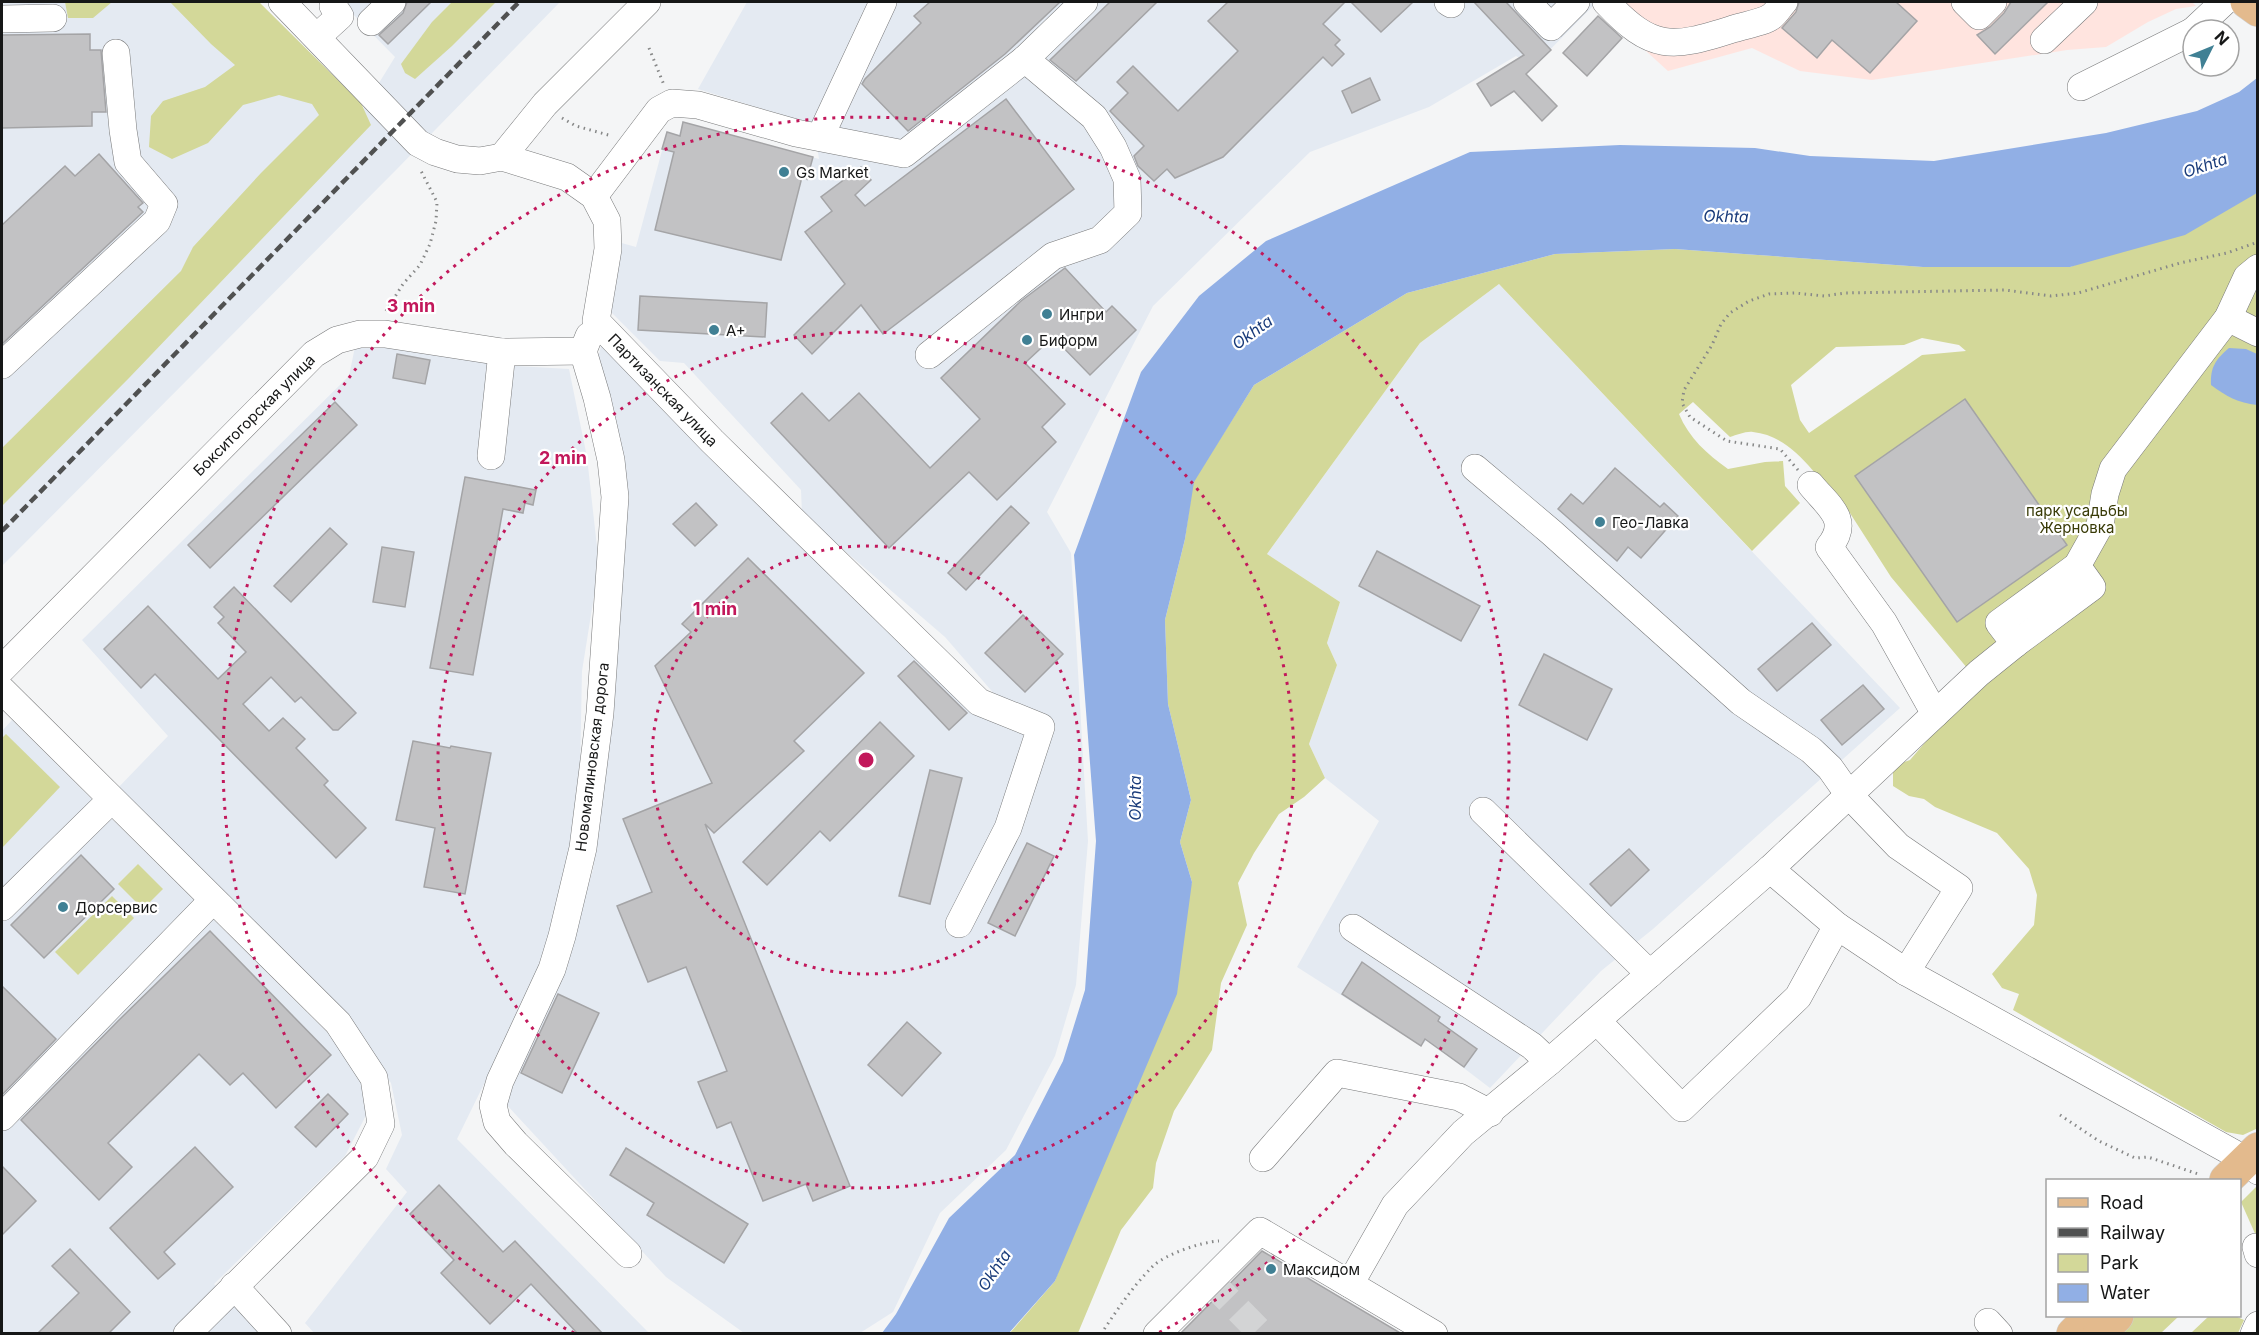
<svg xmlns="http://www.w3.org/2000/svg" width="2259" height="1335" viewBox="0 0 2259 1335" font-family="Inter,sans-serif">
  <rect width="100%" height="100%" fill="#f4f5f6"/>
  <!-- commercial -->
  <path fill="#ffe4df" d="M1592,2h600l4,4 -20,3 -28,13 -42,25 -39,3 -195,30 -72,-9 -48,-23 -84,23z"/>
  <!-- built -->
  <g fill="#e4eaf2">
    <path d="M2,2h223l133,115 37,-60 -54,-55h219l-164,168 -394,396z"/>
    <path d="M747,2h845l3,2 -61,62 -18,-10 -87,51 -119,45 -157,154 -106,206 24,41 17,288 -12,144 -21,71 -49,94 -66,63 -47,99 -33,21h-116l-78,-56 -160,-173 -4,-10 54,-111 37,-113 19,-151 -15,-357 6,-24 375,376 18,-18 -51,-59 -143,-123 -1,-24 -117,-127 -24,-2 -55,-55 13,-64 18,5 31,-115 12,3 4,-13 136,37 -5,-34 -116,-36z"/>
    <path d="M1499,284l401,424 -247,221 -52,42 -111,117 -63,-48 -6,6 -124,-79 82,-146 -54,-43 -16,-34 28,-79 -10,-22 13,-41 -73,-48 153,-211z"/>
    <path d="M356,342l143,23 70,4 18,88 12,108 -17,106 -2,101 -9,91 -30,105 -84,171 192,194 -334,1 -10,-11 102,-131 -21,-23 16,-34 -11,-52 -36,-54 -240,-238 53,-55 -86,-96 267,-264z"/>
    <path d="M12,720l327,324 36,54 -30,58 -131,128 47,49h-259v-602z"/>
  </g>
  <!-- green -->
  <g fill="#d3d899" fill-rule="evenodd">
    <path d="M65,2h47l-19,16h-25z"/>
    <path d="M170,2h89l102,101 10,22 -242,253 -127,128v-58l179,-177 12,-24 68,-74 58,-58 -7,-11 -33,-9 -36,10 -35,38 -36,16 -23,-12 2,-31 12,-15 42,-14 30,-22 -24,-21z"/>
    <path d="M452,2h44l-44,44 -37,33 -10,-6 -4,-9 31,-42z"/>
    <path d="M2257,193l-1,936 -13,6 -17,-3 -213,-122 6,-16 -17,-6 -10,-14 42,-49 3,-30 -8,-26 -32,-36 -62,-26 -11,-8 -15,-3 -16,-10v-20l17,-6 68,-79 -87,-104 -43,-67 -7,-4c-23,-28 -48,-70 -88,-74 -7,-1 -16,3 -23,5l-37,-35 -14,12c10,24 28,40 49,55l37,-7 18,-1 2,25 15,17 -48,48 -253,-267 -79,59 -153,211 73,48 -13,41 10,22 -28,79 16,34 -21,19 -25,17 -25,39 -16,30 9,42 -26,58 -9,67 -38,61 -18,52 -3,25 -32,42 -43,103 -69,1 46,-53 137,-399 -12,-40 11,-42 -23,-96 -3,-84 20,-81 8,-57 61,-97 153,-92 148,-39 120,-5 248,18h147zM1922,338l37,7 7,6 -44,4 -113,78 -9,-13 -9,-35 45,-38 68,-2z"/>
    <path d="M6,734l54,53 -58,61v-110z"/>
    <path d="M138,864l25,25 -20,20 -25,-25z"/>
    <path d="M112,896l22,22 -56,57 -23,-23z"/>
    <path d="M2257,1186l1,51 -1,1 -16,-36z"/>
    <path d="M2127,1316h52l-18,17 -52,1z"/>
    <path d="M2209,1316h26l9,4 -6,13h-47z"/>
  </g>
  <!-- water -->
  <g fill="#91afe5">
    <path d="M2257,78v115l-72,42 -115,32h-147l-248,-18 -120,5 -148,39 -153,92 -60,97 -9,57 -20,81 3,84 23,96 -11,42 12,40 -15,112 -122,287 -46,52h-127l14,-19 53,-96 66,-63 48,-94 22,-71 11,-149 -22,-286 67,-183 58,-76 67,-55 204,-89 150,-7 135,3 55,8 124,5 172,-28 91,-22 42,-19z"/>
    <path d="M2229,348l17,1 11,5v51c-19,-2 -31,-9 -46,-20 -1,-18 5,-26 18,-37z"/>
  </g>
  <!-- building -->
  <g fill="#c2c2c4" stroke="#a4a4a6" stroke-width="1.5">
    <path d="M407,2h24l-43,42 -9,-9 24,-22z"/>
    <path d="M930,2h130l-55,52 -97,77 -46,-47 3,-5 56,-56 -7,-7z"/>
    <path d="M1110,2h47l-81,79 -26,-21z"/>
    <path d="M1228,2h117l-22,22 17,16 -5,5 9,9 -12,12 -9,-9 -100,100 -48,21 -8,-9 -13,12 -16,-15 -4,-10 10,-10 -34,-35 18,-18 -11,-11 16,-16 45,45 60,-60 -30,-30z"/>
    <path d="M1351,2h62l-32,30z"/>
    <path d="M1474,2h32l45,48 -25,24 31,32 -15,15 -28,-30 -23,15 -14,-22 47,-29z"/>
    <path d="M1799,2h97l21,19 -47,52 -38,-33 -15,18 -35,-30 14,-16z"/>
    <path d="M2011,2h37l-53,52 -18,-19 13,-8 14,-14z"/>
    <path d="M1598,16l24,22 -35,38 -24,-23z"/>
    <path d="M90,34v16h11l5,62h-14v14l-90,2v-93z"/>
    <path d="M1370,78l10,22 -28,13 -10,-22z"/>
    <path d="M1006,99l68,90 -191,145 -22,-29 -49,49 -18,-19 51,-51 -40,-52 27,-21 -11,-14 40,-30 10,13 -16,15 10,11z"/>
    <path d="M683,122l130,35 -6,22 -4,-6 -22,87 -126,-30 19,-78 -12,-3 5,-17 13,4z"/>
    <path d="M99,154l44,49 -5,4 5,5 -141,132v-119l63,-59 10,10z"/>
    <path d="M1065,268l41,44 6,-6 24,24 -46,45 -37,-38 -28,26 40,41 -23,23 14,15 -59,58 -28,-28 -80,76 -118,-125 31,-30 27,28 30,-28 71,75 50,-49 -39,-41 80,-77z"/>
    <path d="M640,296l127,7 -2,34 -127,-7z"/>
    <path d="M397,354l33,6 -5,24 -32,-6z"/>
    <path d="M1965,399l102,146 -110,77 -102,-146z"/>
    <path d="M335,402l22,23 -147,143 -22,-23z"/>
    <path d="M1615,468l45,39 4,-4 14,13 -37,42 -13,-11 -11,14 -59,-52 13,-15 12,10z"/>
    <path d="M465,477l71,13 -3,15 -8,-2 -2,10 -20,-4 -30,166 -43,-7z"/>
    <path d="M696,503l21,22 -22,21 -22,-22z"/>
    <path d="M1011,506l18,17 -63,67 -18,-17z"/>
    <path d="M330,528l17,16 -56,58 -17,-16z"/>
    <path d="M382,547l32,5 -9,55 -32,-5z"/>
    <path d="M1377,551l103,55 -19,35 -102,-55z"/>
    <path d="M748,558l116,115 -70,68 10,10 -90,82 -9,-9 145,362 -37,15 -7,-17 -43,17 -32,-79 -14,6 -19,-46 29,-11 -41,-104 -38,15 -31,-76 35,-14 -29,-73 89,-36 -57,-117 36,-34 -9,-8z"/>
    <path d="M234,587l122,126 -18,17h-5l-32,-33 -6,5 -24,-25 -28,27 26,27 14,-13 22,21 -9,9 32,33 -4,4 42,43 -30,30 -181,-184 -14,14 -37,-39 44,-43 70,73 28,-27 -28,-29 6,-6 -10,-10z"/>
    <path d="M1023,615l40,39 -38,38 -40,-39z"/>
    <path d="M1812,623l19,22 -54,46 -19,-22z"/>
    <path d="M1544,654l68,35 -25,51 -68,-35z"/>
    <path d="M914,661l53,52 -18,17 -51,-54z"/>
    <path d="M1863,685l21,24 -42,36 -21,-25z"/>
    <path d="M880,722l34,34 -84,85 -10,-10 -53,54 -24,-23z"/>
    <path d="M413,741l37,7 1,-2 40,7 -26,141 -41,-7 11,-59 -39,-8z"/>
    <path d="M930,770l32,8 -32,126 -31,-8z"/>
    <path d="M1027,843l27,13 -39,80 -27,-13z"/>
    <path d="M1629,849l20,21 -38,36 -21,-22z"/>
    <path d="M81,855l33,34 -70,69 -33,-33z"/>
    <path d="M210,931l121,124 -55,53 -33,-35 -13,12 -31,-31 -91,89 24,24 -33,33 -78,-80 97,-99z"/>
    <path d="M1362,962l78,55 -2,4 39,28 -13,18 -39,-28 -4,7 -79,-52z"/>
    <path d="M2,986l54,53 -54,56z"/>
    <path d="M558,994l41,19 -37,80 -41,-20z"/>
    <path d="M907,1022l34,31 -39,43 -34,-31z"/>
    <path d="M328,1094l20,20 -32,33 -21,-20z"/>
    <path d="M195,1147l38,40 -69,65 11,12 -17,15 -48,-51z"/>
    <path d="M626,1148l122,76 -24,39 -77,-48 7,-12 -44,-28z"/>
    <path d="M2,1166l34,35 -34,34z"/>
    <path d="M439,1185l64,67 12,-11 88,93h-25l-47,-50 -41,40 -49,-51 13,-13 -44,-46z"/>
    <path d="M70,1249l60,63 -22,22h-71l42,-41 -27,-27z"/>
    <path d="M1262,1251l140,83h-222z"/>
  </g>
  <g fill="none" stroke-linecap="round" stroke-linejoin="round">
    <!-- minor-tunnel -->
    <path stroke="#d3d4d5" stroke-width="27" stroke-dasharray="27 14" stroke-linecap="butt" d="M1210,1281l52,53"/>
    <defs>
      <g id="minor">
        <path d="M282,2l136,141 17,9 22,7 23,2 22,-4 65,20 27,19 13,25 1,28 -12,72 116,120 267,261 62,25 -33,101 -49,96"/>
        <path d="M1448,2l3,2"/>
        <path d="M1527,2l24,25 25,-25"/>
        <path d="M1606,2c46,49 65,47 127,27 11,-4 30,-6 39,-13 5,-4 8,-10 12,-14"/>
        <path d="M1965,2l14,14 14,-14"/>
        <path d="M2,19l51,-1"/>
        <path d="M371,22l21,-20"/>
        <path d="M2194,30l30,-28"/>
        <path d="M317,37l23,-21 -7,-10 1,-4"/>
        <path d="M2044,40l40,-38"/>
        <path d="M2081,87l112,-56"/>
        <path d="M820,137l63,-135"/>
        <path d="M502,157l43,-53 102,-102"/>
        <path d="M594,196l65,-86 13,-7 26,2 98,28 108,21 121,-95 59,-57"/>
        <path d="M2228,318l30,15"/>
        <path d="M583,351l14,47 14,62 4,37 -15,216 -17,135 -21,88 -10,33 -52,112 -7,24 4,17 19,22 112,110"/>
        <path d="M929,355l124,-99 47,-16 28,-27 -1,-34 -14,-32 -19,-30 -69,-58"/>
        <path d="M2,365l155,-144 7,-17 -36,-42 -5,-32 -7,-77"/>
        <path d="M491,456l11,-104"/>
        <path d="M1475,468l76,64 190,170 70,48 19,18 19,27 49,51 61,42 -53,84"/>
        <path d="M1811,485c18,22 40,35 18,62l55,76 51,91"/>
        <path d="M2015,644l-16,-21 78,-57 23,-41 5,-31 8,-25 115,-151 19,-41 11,-9"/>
        <path d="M2,669l312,-315 23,-14 23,-6h25l117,18 81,-1 6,-15"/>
        <path d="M2,690l336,333 36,55 7,46 -16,33 -178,177"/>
        <path d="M1483,811l167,163"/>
        <path d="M1770,869l67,57 69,46 340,188 12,11"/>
        <path d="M2,907l109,-107"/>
        <path d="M1353,928l179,118 17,16"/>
        <path d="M1597,1021l85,87 116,-111 39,-71"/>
        <path d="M2,1117l211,-217"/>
        <path d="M1263,1158l74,-85 122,24 31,16"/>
        <path d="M2256,1247l2,7"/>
        <path d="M1350,1284l45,-79 68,-72 86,-71 221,-193 209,-196 36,-29 77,-57 -15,-21"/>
        <path d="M234,1286l44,48"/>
        <path d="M1988,1322l11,12"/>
        <path d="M1157,1334l103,-103 174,103"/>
        <path d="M2254,1334l4,-9"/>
      </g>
      <g id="major">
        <path d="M2247,2l11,8"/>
        <path d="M2226,1180l32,-31"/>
        <path d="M2073,1334l18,-18"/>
        <path d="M2099,1334l18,-18"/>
      </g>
    </defs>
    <!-- minor casing -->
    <use href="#minor" stroke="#78797a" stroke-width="28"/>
    <!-- major casing -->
    <use href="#major" stroke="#d0d1d1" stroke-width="34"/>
    <!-- path -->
    <g stroke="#878888" stroke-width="3" stroke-dasharray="1.5 4.5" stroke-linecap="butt">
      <path d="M649,48l15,37"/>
      <path d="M562,118l14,8 36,10"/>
      <path d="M386,311l17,-27 17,-19 10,-21 6,-23 1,-19 -17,-33"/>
      <path d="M1798,470l-18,-21 -53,-8 -37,-24 -8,-14 2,-13 28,-45 9,-21 9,-11 19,-12 20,-7 26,-1 29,3 21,-3 160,-3 46,6 27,-3 102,-30 47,-10 31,-11"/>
      <path d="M2060,1115l39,26 36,17 13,-1 53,18"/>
      <path d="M1101,1334c16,-24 32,-48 52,-68 13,-12 48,-24 66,-25"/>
    </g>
    <!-- minor -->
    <use href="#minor" stroke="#fff" stroke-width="27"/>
    <!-- major -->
    <use href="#major" stroke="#e3ba8d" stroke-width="33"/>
    <!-- rail -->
    <path stroke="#505151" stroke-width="4.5" stroke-dasharray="9 4.5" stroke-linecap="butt" d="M2,531l517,-529"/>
  </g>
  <!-- distance rings -->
  <g fill="none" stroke="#c2185b" stroke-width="3" stroke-dasharray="3 6">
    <circle cx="866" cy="760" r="214"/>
    <circle cx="866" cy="760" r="428"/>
    <path d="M574 1333A643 643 0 1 1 1158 1333"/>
  </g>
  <!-- markers -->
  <g fill="#408094" stroke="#fff" stroke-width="2">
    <circle cx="784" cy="172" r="6"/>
    <circle cx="1047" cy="314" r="6"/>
    <circle cx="714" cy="330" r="6"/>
    <circle cx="1027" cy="340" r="6"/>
    <circle cx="1600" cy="522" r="6"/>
    <circle cx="63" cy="907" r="6"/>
    <circle cx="1271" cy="1269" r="6"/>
  </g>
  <g text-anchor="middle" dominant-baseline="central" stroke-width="4.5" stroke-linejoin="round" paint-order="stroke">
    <!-- poi labels -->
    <g font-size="15" fill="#161717" stroke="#fff" text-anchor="start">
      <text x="796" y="172">Gs Market</text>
      <text x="1059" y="314">Ингри</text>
      <text x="726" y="330">А+</text>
      <text x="1039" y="340">Биформ</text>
      <text x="1612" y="522">Гео-Лавка</text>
      <text x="75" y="907">Дорсервис</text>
      <text x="1283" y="1269">Максидом</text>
    </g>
    <!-- street labels -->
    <g font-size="15" fill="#161717" stroke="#fff">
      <text transform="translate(663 390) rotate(46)">Партизанская улица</text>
      <text transform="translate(254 415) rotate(-45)">Бокситогорская улица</text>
      <text transform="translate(592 757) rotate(-83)">Новомалиновская дорога</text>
    </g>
    <!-- park labels -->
    <g font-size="15" fill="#393b07" stroke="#fff">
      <text x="2077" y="510">парк усадьбы<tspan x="2077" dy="17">Жерновка</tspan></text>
    </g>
    <!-- water labels -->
    <g font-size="16" font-style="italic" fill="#193b7a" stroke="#fff">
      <text transform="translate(2205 165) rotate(-19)">Okhta</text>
      <text transform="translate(1726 216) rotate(1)">Okhta</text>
      <text transform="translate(1252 332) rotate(-36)">Okhta</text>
      <text transform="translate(1135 798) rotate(-90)">Okhta</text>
      <text transform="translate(994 1270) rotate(-56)">Okhta</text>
    </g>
  </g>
  <circle cx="866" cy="760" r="9" fill="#c2185b" stroke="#fff" stroke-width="3"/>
  <g font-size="18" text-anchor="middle" font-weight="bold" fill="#c2185b" stroke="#fff" stroke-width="4.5" stroke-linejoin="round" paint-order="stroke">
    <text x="411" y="312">3 min</text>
    <text x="563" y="464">2 min</text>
    <text x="715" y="615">1 min</text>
  </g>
  <!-- border -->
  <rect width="2259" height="1335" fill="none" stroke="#161717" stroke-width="6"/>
  <!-- legend -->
  <rect x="2046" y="1179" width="195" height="138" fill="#ffffff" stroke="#a2a2a2" stroke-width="1.5"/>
  <rect x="2058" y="1198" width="30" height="9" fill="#e3ba8d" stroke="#a2a2a2" stroke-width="1.5"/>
  <text x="2100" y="1209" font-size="18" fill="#161717">Road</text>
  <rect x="2058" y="1228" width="30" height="9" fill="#505151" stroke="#a2a2a2" stroke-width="1.5"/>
  <text x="2100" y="1239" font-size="18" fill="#161717">Railway</text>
  <rect x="2058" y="1254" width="30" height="18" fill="#d3d899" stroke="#a2a2a2" stroke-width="1.5"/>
  <text x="2100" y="1269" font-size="18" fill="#161717">Park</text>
  <rect x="2058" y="1284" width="30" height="18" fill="#91afe5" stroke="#a2a2a2" stroke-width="1.5"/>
  <text x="2100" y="1299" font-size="18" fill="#161717">Water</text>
  <!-- north arrow -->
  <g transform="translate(2211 48) rotate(47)"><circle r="28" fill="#ffffff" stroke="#a2a2a2" stroke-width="1.5"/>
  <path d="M0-4.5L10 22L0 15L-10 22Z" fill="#408094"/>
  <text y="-9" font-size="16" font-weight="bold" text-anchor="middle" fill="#161717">N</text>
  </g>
</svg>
